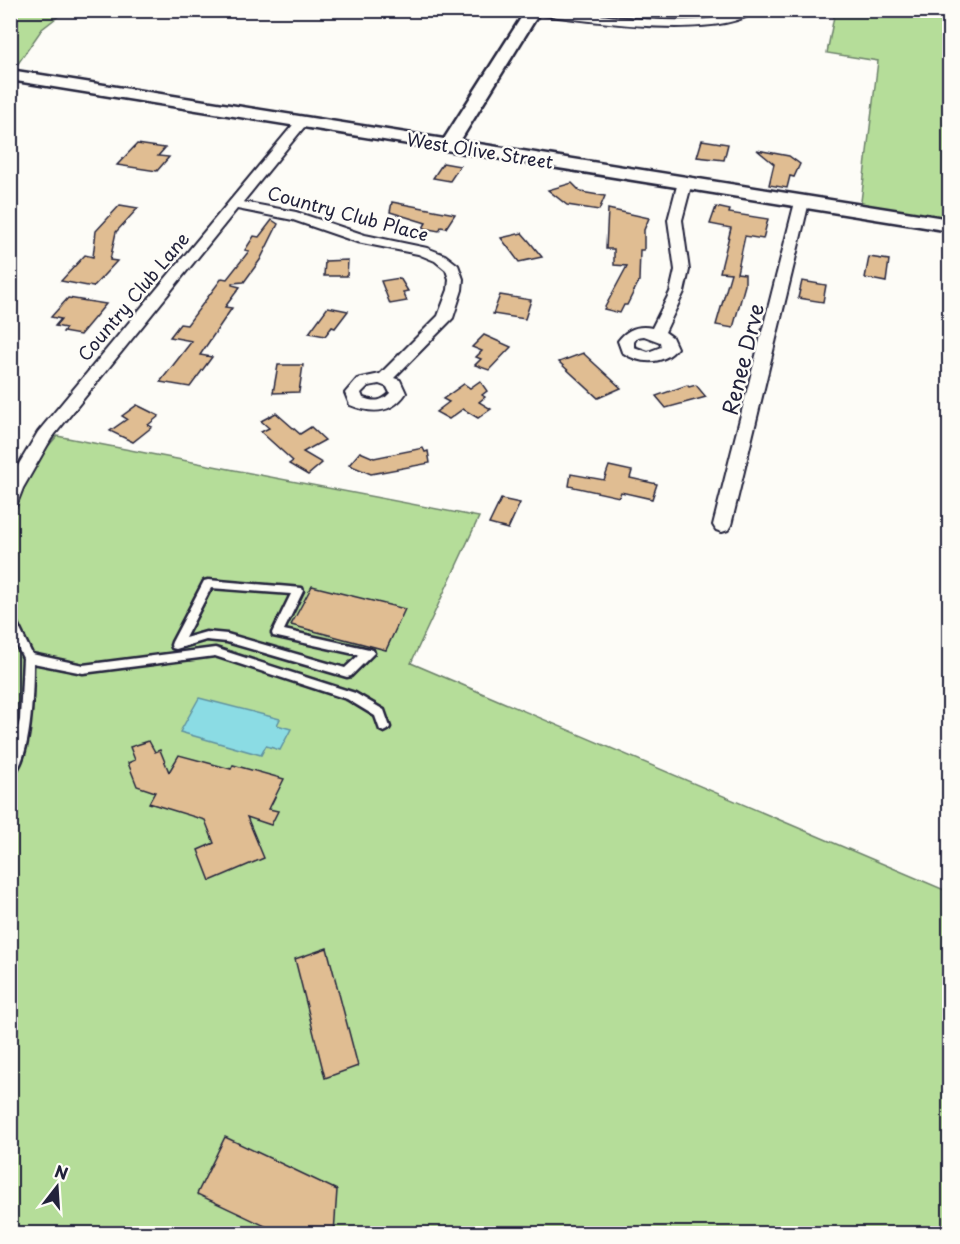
<svg xmlns="http://www.w3.org/2000/svg" width="960" height="1244" viewBox="0 0 960 1244" font-family="'Playpen Sans',sans-serif">
  <rect width="100%" height="100%" fill="#fdfcf7"/>
  <filter id="ink" filterUnits="userSpaceOnUse"><feTurbulence type="fractalNoise" baseFrequency=".0167" numOctaves="2"/><feDisplacementMap in="SourceGraphic" scale="12" xChannelSelector="R" yChannelSelector="G"/><feConvolveMatrix kernelMatrix="1 2 1 2 8 2 1 2 1" color-interpolation-filters="sRGB"/></filter>
  <g filter="url(#ink)">
    <!-- green -->
    <g fill="#b5dd99" stroke="#6c806a" stroke-width="1.5">
      <path d="M10,11h55l-23,18 -27,39 -4,-1z"/>
      <path d="M835,11h114v214l-89,-15 18,-149 -51,-8z"/>
      <path d="M57,436l422,81 -68,146 538,229v341l-938,1v-745z"/>
    </g>
    <!-- water -->
    <path fill="#8bdce4" stroke="#6192a0" stroke-width="1.5" d="M199,698l81,21 -3,6 14,4 -11,21 -14,-4 -5,9 -81,-23z"/>
    <!-- building -->
    <g fill="#e0bd92" stroke="#22223b" stroke-width="1.5">
      <path d="M702,140l26,4 -4,16 -27,-3z"/>
      <path d="M137,144l28,4 -7,8 11,1 -12,14 -40,-6z"/>
      <path d="M757,150l32,6 11,8 -6,13 -4,-1 -3,12 -18,-3 5,-21z"/>
      <path d="M443,163l17,3 -10,15 -17,-3z"/>
      <path d="M572,183l9,9 24,4 -6,14 -32,-5 -19,-15z"/>
      <path d="M392,202l63,12 -9,14 -5,-1 -2,4 -16,-3 3,-5 -36,-11z"/>
      <path d="M120,205l18,3 -22,24 -6,28 7,1 -24,26 -32,-6 24,-26 8,2 3,-26z"/>
      <path d="M716,207l14,3 -1,3 39,6 -5,20 -18,-3 -8,37 8,1v11l-12,43 -17,-3 15,-52 -11,-1 11,-44 -21,-4z"/>
      <path d="M608,209l41,9 -5,12v20h-4l-1,31 -12,24h-3l-4,8 -16,-4 23,-43 -13,-1v-16h-8z"/>
      <path d="M272,220l6,4 -18,36 -16,22 -12,1v2l8,2 -15,20 7,1 -32,47 12,2 -22,30 -30,-5 32,-41 -22,-4 10,-13 7,1 35,-47 5,1 22,-28 -4,-1 9,-14 5,1z"/>
      <path d="M522,233l7,8 13,16 -23,5 -18,-24z"/>
      <path d="M869,257l20,3 -3,22 -21,-4z"/>
      <path d="M348,260l-1,16h-23l1,-15z"/>
      <path d="M400,278l8,13 -5,1 4,9 -17,3 -9,-23z"/>
      <path d="M802,281l24,4 -3,17 -25,-4z"/>
      <path d="M500,295l31,5 -6,19 -32,-5z"/>
      <path d="M68,298l38,6 -26,31 -17,-3 3,-4 -11,-2 6,-7 -10,-2z"/>
      <path d="M328,307l20,4 -13,17 -3,-1 -7,9 -16,-3z"/>
      <path d="M484,335l27,12 -22,23 -14,-5 6,-6 -5,-2 6,-6 -10,-4z"/>
      <path d="M583,353l13,12 25,23 -23,10 -39,-36z"/>
      <path d="M278,365h25l-4,27 -26,1z"/>
      <path d="M480,381l7,10 -5,4 3,2 -6,5 12,7 -13,9 -15,-9 -14,10 -13,-7 13,-10 -6,-3 21,-15 6,4z"/>
      <path d="M687,385l2,2 7,-2 10,12 -40,11 -10,-12z"/>
      <path d="M137,405l22,11 -11,9 4,2 -19,15 -23,-11 17,-12 -5,-3z"/>
      <path d="M276,413l24,21 11,-7 14,13 -22,12 19,11 -14,12 -19,-11 4,-3 -32,-29 8,-4 -8,-7z"/>
      <path d="M423,448l2,4 3,-1 2,12 -59,11 -22,-9 11,-13 14,6z"/>
      <path d="M609,466l23,5 -2,7 27,6 -5,15 -31,-7 -2,5 -50,-11 2,-12 33,6z"/>
      <path d="M501,499l19,4 -12,26 -19,-5z"/>
      <path d="M312,586l93,23 -19,41 -95,-25z"/>
      <path d="M149,741l6,11 5,-2 9,22 10,-17 52,14 2,-4 51,14 -15,30 9,2 -7,14 -24,-8 17,41 -54,23 -12,-31 16,-7 -9,-23 -56,-17 6,-11 -18,-6 -9,-23 7,-3 -5,-13z"/>
      <path d="M327,948l31,118 -33,12 -30,-119z"/>
      <path d="M225,1137l112,53 -3,43h-54l-83,-39z"/>
    </g>
    <g fill="none" stroke-linecap="round" stroke-linejoin="round">
      <defs>
        <g id="lane">
          <path d="M208,580l94,8 1,3 -19,39 85,19 4,1 1,3 -23,23 -4,1 -120,-35 -21,-2 -30,9 -4,-1 -1,-3 1,-3 32,-61zM211,588l80,6 -19,39 1,3 86,19 -14,13 -118,-34 -21,-2 -21,6z"/>
          <path d="M10,616l4,1 18,37 51,11 132,-17 140,45 29,17 6,17 -2,3 -4,2 -4,-2 -5,-14 -28,-17 -132,-43 -132,17 -50,-10c0,23 -1,103 -23,113v-18l10,-38 3,-62 -13,-26z"/>
        </g>
        <g id="street">
          <path d="M558,10c49,6 100,13 149,9 18,-2 33,-9 51,-9 -41,32 -173,10 -224,4l-5,-3z"/>
          <path d="M301,119l4,1v6l-62,76 53,10 69,23 62,13 18,7 13,10 5,14 -1,11 -9,28 -59,60 6,2 6,13c-14,21 -34,21 -56,12l-5,-12 12,-14 23,-5 58,-58 10,-26 1,-11 -3,-9 -11,-9 -17,-7 -61,-12 -64,-22 -56,-11 -186,230 -28,49 -7,18 -6,2v-29l28,-47 259,-312zM379,384l8,3 3,6c-8,9 -16,9 -27,5l-2,-5 7,-7z"/>
          <path d="M685,178l7,4 -10,38 7,50 -5,22 -19,40 7,5 5,11c-14,18 -38,16 -55,4l-4,-11c9,-12 20,-16 34,-13l18,-36 5,-22 -7,-50 10,-38zM644,336l16,6 1,5 -13,5 -14,-5v-5l3,-5z"/>
          <path d="M802,198l7,4 -78,323 -3,5 -6,2 -6,-2 -3,-5 82,-323z"/>
        </g>
        <path id="secondary" d="M526,10h15l-81,131 490,78v12l-940,-151v-10l434,69z"/>
      </defs>
      <!-- lane casing -->
      <use href="#lane" stroke="#22223b" stroke-width="5"/>
      <!-- street casing -->
      <use href="#street" stroke="#22223b" stroke-width="4"/>
      <!-- secondary casing -->
      <use href="#secondary" stroke="#22223b" stroke-width="5"/>
      <!-- lane -->
      <use href="#lane" fill="#fdfcf7" fill-rule="evenodd"/>
      <!-- street -->
      <use href="#street" fill="#fdfcf7" fill-rule="evenodd"/>
      <!-- secondary -->
      <use href="#secondary" fill="#fdfcf7" fill-rule="evenodd"/>
    </g>
  </g>
  <g text-anchor="middle" dominant-baseline="central" stroke-width="5" stroke-linejoin="round" paint-order="stroke">
    <!-- far-street labels -->
    <g font-size="18" fill="#22223b" stroke="#fdfcf7">
      <text transform="translate(480 150) rotate(9)">West Olive Street</text>
      <text transform="translate(348 213) rotate(15)">Country Club Place</text>
      <text transform="translate(133 296) rotate(-50)">Country Club Lane</text>
    </g>
    <!-- street labels -->
    <g font-size="21" fill="#22223b" stroke="#fdfcf7">
      <text transform="translate(742 359) rotate(-76)">Renee Drve</text>
    </g>
  </g>
  <!-- margin -->
  <rect width="960" height="1244" fill="none" stroke="#fdfcf7" stroke-width="36"/>
  <rect x="18" y="18" width="924" height="1208" fill="none" stroke="#22223b" stroke-width="2" filter="url(#ink)"/>
  <!-- north arrow -->
  <g transform="translate(57 1187) rotate(17)" stroke="#fdfcf7" stroke-width="4.5" paint-order="stroke">
  <path d="M0-4.5L10 22L0 15L-10 22Z" fill="#22223b"/>
  <text y="-9" font-size="16" font-weight="bold" text-anchor="middle" fill="#22223b">N</text>
  </g>
</svg>
